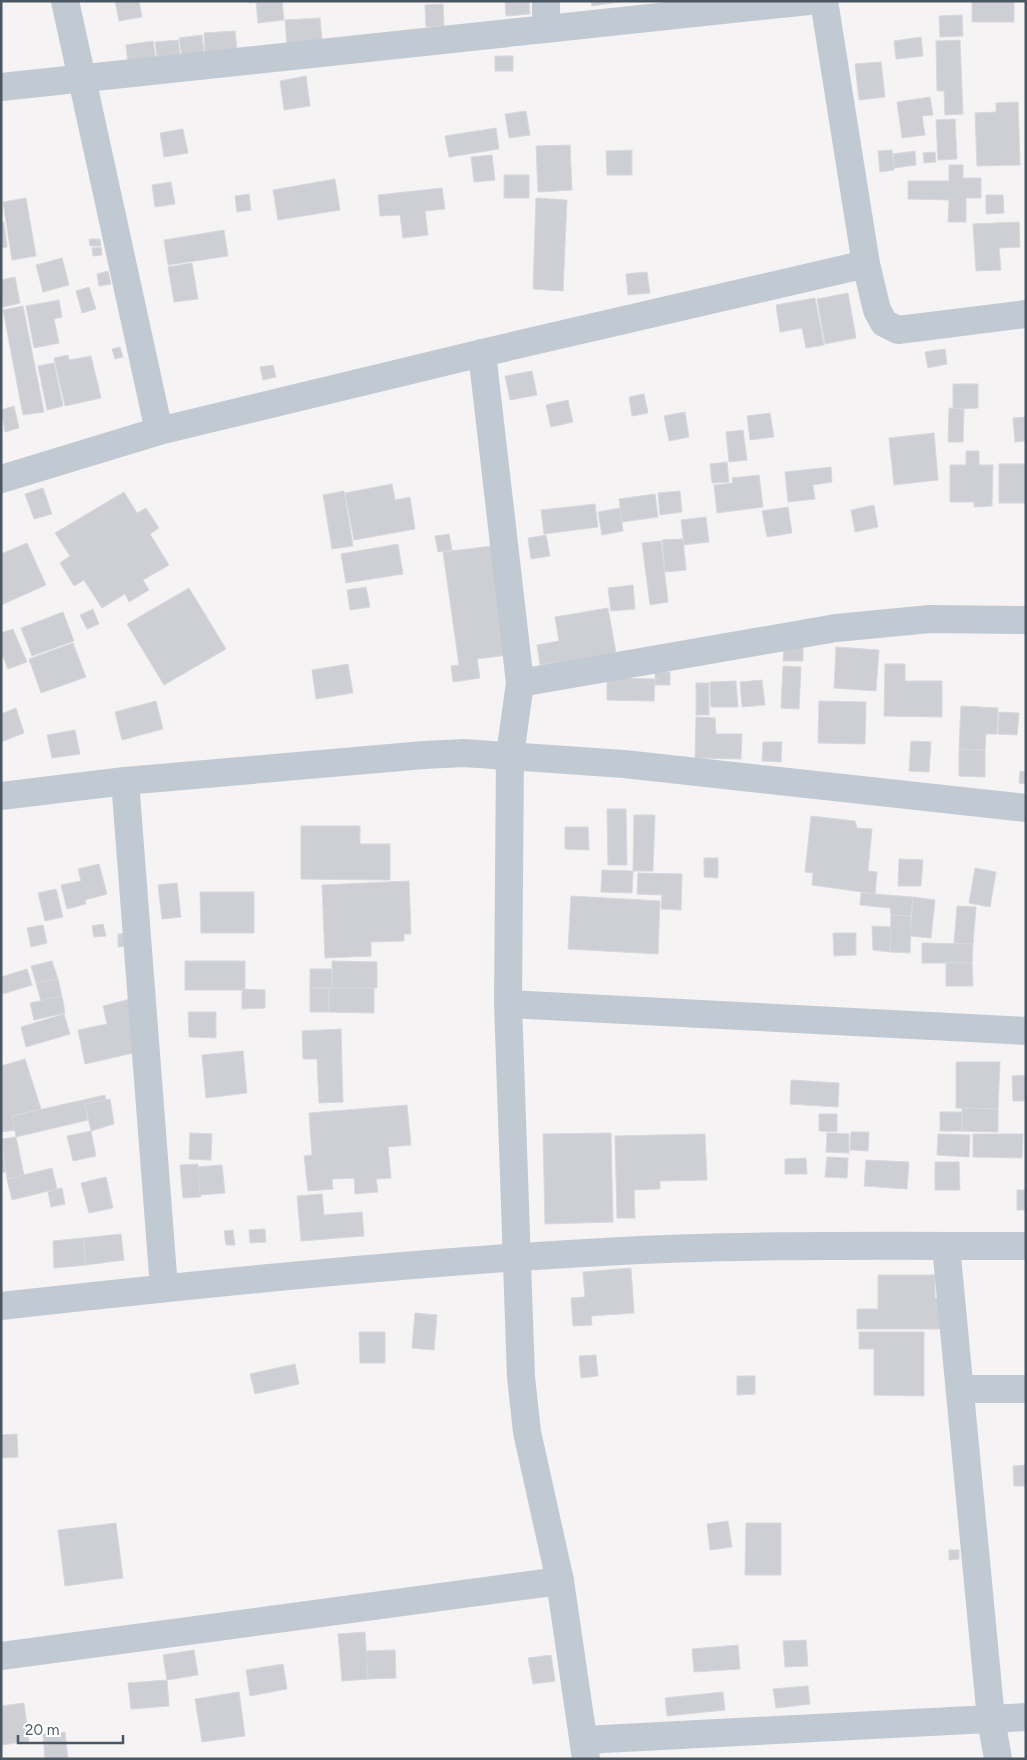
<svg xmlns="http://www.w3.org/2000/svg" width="1027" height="1760" viewBox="0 0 1027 1760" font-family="Figtree,sans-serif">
  <rect width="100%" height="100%" fill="#f5f3f3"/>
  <!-- building -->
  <g fill="#cdcfd5" stroke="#d7d9de">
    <path d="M115,1h24l3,16 -23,4z"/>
    <path d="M249,1h33l2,19 -26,3 -2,-21 -7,1z"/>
    <path d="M505,1h24l1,13 -24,2z"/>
    <path d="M591,1h28v1l-27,4z"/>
    <rect x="972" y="1" width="42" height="21"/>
    <path d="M443,4l1,22 -18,1 -1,-22z"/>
    <path d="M962,15l1,21 -23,1 -1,-21z"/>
    <path d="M320,18l2,24 -35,2 -2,-24z"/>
    <path d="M235,31l2,19 -32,3 -1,-20z"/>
    <path d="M202,35l2,18 -22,3 -3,-18z"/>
    <path d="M921,37l2,19 -27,3 -2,-18z"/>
    <path d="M178,40l3,20 -23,3 -3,-21z"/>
    <path d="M960,40l3,74 -18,1 -1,-24h-7l-1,-50z"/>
    <path d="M153,41l3,20 -28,4 -2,-20z"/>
    <rect x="495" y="56" width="18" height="15"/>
    <path d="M881,62l4,35 -26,3 -4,-36z"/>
    <path d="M306,76l4,30 -26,4 -4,-29z"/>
    <path d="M930,97l3,18 -11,1 3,19 -23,3 -5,-36z"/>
    <path d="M1018,102l2,63 -43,1 -2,-53 21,-1v-9z"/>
    <path d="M526,111l4,24 -21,3 -4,-24z"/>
    <path d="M955,119l2,40 -19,1 -2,-40z"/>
    <path d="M496,128l3,21 -50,8 -4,-21z"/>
    <path d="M183,129l5,24 -24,4 -4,-24z"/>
    <path d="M570,145l2,45 -34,2 -2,-46z"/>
    <path d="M632,150v25h-25l-1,-24z"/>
    <path d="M892,150l2,20 -14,2 -2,-21z"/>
    <path d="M915,151l1,14 -22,3 -1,-14z"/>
    <path d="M935,152l1,10 -12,1 -1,-10z"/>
    <path d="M492,155l3,25 -21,2 -3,-25z"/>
    <path d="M949,165h14v13h18v20h-15v24h-18l1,-22 -41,-1v-18h41z"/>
    <rect x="504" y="175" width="25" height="23"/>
    <path d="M335,179l5,31 -62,10 -5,-30z"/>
    <path d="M171,182l4,22 -20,3 -3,-22z"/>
    <path d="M442,188l3,21 -20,2 3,24 -25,3 -3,-23 -20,1 -2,-21z"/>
    <path d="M249,194l2,16 -14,2 -2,-16z"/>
    <path d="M986,195h17l1,18 -18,1z"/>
    <path d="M26,198l10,58 -24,4 -9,-58z"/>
    <path d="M536,198l31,2 -4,91 -30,-2z"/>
    <path d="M1,222h3l3,25 -6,1z"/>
    <path d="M1019,222l1,25 -21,1 2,22 -25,1 -3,-47z"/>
    <path d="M224,230l4,26 -60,9 -4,-25z"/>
    <path d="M89,239h11l1,7h-11z"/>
    <path d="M101,247l1,8 -9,1 -1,-8z"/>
    <path d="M62,258l7,27 -26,7 -7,-27z"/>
    <path d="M192,263l6,36 -24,3 -6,-35z"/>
    <path d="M108,271l3,13 -12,2 -2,-12z"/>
    <path d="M647,272l3,21 -22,2 -2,-21z"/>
    <path d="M15,277l5,26 -17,4 -2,-27z"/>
    <path d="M89,287l7,22 -14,4 -6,-22z"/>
    <path d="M848,293l8,45 -31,6 -8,-45z"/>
    <path d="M815,298l9,47 -18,3 -4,-20 -22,4 -4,-27z"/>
    <path d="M59,300l3,17 -8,2 5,24 -25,5 -8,-42z"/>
    <path d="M23,306l21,106 -21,3 -20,-105z"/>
    <path d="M120,347l3,10 -8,2 -3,-10z"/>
    <path d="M945,349l2,15 -19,4 -3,-16z"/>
    <path d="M68,355l1,5 22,-4 10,42 -36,8 -11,-48z"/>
    <path d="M54,363l9,43 -16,4 -9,-44z"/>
    <path d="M273,365l3,12 -13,3 -3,-13z"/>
    <path d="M532,371l5,24 -27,5 -5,-24z"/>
    <path d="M953,384h25v24l-25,1z"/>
    <path d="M644,394l4,19 -16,3 -3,-19z"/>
    <path d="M568,400l5,22 -22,5 -5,-22z"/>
    <path d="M14,406l5,22 -14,4 -4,-22z"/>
    <path d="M949,408l15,1 -1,33h-15z"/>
    <path d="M685,412l4,25 -20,4 -5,-25z"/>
    <path d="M770,413l4,24 -24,3 -3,-24z"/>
    <path d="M1026,417v24l-11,1 -2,-24z"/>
    <path d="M743,430l4,30 -18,2 -3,-30z"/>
    <path d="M934,433l4,47 -44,5 -5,-47z"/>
    <path d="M966,451h13v14h14l-1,41 -18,1v-5h-24v-37h16z"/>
    <path d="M727,462l2,20 -17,1 -2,-19z"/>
    <rect x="999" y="464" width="27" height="39"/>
    <path d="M831,467l1,15 -19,3 2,14 -27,3 -3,-30z"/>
    <path d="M759,475l4,32 -46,6 -3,-28 19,-2 -1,-5z"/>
    <path d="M392,484l3,16 15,-3 5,32 -61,11 -9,-47z"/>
    <path d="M43,488l9,26 -18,5 -9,-25z"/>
    <path d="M344,491l9,55 -21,3 -9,-54z"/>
    <path d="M680,491l2,21 -22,3 -2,-22z"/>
    <path d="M124,492l13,21 9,-5 13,20 -9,6 19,31 -26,15 6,10 -20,12 -4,-8 -23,14 -18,-28 -10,6 -14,-23 10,-7 -15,-23z"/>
    <path d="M655,494l3,23 -36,5 -3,-23z"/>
    <path d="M595,504l3,23 -54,7 -3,-24z"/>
    <path d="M874,505l4,22 -23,5 -4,-22z"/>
    <path d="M788,507l4,26 -25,4 -5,-26z"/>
    <path d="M620,508l3,23 -21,4 -4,-23z"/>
    <path d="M706,517l3,25 -25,3 -3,-25z"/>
    <path d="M449,534l3,16 -14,2 -3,-16z"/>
    <path d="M546,535l4,21 -19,3 -3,-21z"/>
    <path d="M683,539l3,31 -21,2 -3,-32z"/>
    <path d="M661,541l7,61 -18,3 -8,-62z"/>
    <path d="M27,543l19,42 -45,20v-51z"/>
    <path d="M398,544l5,30 -57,9 -5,-29z"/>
    <path d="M492,546l15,109 -30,4 3,19 -27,4 -2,-16 8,-1 -16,-113z"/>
    <path d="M633,585l2,24 -24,2 -3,-23z"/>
    <path d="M366,587l4,20 -20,3 -3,-20z"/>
    <path d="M189,588l37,61 -62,36 -37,-61z"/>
    <path d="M608,608l8,45 -76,12 -3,-20 22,-4 -4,-24z"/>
    <path d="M93,609l6,15 -12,5 -7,-14z"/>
    <path d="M63,612l11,29 -42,15 -11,-28z"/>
    <path d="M13,629l14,33 -19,7 -7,-17v-19z"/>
    <path d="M73,643l13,34 -45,16 -12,-34z"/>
    <path d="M784,646h19v15h-20z"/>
    <path d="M836,647l43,3 -3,41 -42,-3z"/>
    <path d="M348,664l5,29 -37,6 -4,-29z"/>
    <path d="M885,664h20v17h37v36l-58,-1z"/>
    <path d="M783,666l18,1 -2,42 -18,-1z"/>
    <rect x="655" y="672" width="15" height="13"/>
    <path d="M607,678l48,1 -1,22 -47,-1z"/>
    <path d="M762,680l3,25 -23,2 -2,-25z"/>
    <path d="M736,681l2,26h-27l-1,-25z"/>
    <rect x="696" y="683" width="13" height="32"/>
    <path d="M156,701l7,28 -41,11 -7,-28z"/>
    <path d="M819,701l47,1 -1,42 -47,-1z"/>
    <path d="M961,706l37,2 -1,26h-11l-1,16 -26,-1z"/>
    <path d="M16,708l8,25 -23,9v-28z"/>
    <path d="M999,712l20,1 -2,22 -19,-1z"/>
    <path d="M696,717l19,1 1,16h26l-1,25 -46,-1z"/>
    <path d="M75,730l5,24 -28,4 -5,-23z"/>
    <path d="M911,741l20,1 -2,30 -20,-1z"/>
    <path d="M763,742h19l-1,20 -19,-1z"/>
    <path d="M959,749l26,1v27l-26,-1z"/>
    <path d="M1020,771l6,1v12l-7,-1z"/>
    <path d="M607,809h19l1,56h-19z"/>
    <path d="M634,815h21l-2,56h-20z"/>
    <path d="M811,816l44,5 2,7 15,1 -4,42 9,1 -2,22 -63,-9 1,-12 -8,-1z"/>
    <path d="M301,826h59v18h30v36l-89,-1z"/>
    <path d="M565,827h23l1,23 -24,-1z"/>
    <path d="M704,858h14v20l-14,-1z"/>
    <path d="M899,859l24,1 -2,26h-23z"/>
    <path d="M99,864l8,30 -22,6 1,4 -19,5 -6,-24 20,-4 -3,-12z"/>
    <path d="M975,868l21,4 -6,35 -21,-4z"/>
    <path d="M602,870l31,1 -1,22 -31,-1z"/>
    <path d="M638,873l44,1 -1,36 -20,-1 1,-14 -25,-1z"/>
    <path d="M409,881l2,53h-7v7l-33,1v14l-46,2 -3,-73z"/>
    <path d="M177,883l4,34 -19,2 -4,-34z"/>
    <path d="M56,889l7,28 -18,4 -7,-28z"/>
    <path d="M200,892h54v41h-53z"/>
    <path d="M861,893l52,4 -2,19 -20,-1 -1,-7 -30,-3z"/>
    <path d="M571,896l89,5 -2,53 -90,-5z"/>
    <path d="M913,897l22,3 -4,38 -21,-2z"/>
    <path d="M957,906l19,1 -3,37 -19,-1z"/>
    <path d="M891,915l20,1 -1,37 -20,-1z"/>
    <path d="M103,924l3,12 -12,1 -2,-11z"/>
    <path d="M43,925l4,18 -16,4 -4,-19z"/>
    <path d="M872,926l19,1 -1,25 -17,-2z"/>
    <path d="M130,933l1,13 -13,1v-13z"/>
    <path d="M833,933h23v22l-22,1z"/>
    <path d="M922,943l51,1 -1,19h-50z"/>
    <path d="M52,961l6,18 -22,4 -5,-17z"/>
    <rect x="185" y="961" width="60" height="29"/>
    <path d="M332,961l45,1v26h-45z"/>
    <path d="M946,963h26l1,23h-27z"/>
    <path d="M27,969l5,16 -29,9 -2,-17z"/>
    <rect x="310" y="969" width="22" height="19"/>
    <path d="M58,979l4,17 -21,5 -5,-18z"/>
    <rect x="310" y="988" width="19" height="24"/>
    <path d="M329,988h45v25l-45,-1z"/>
    <path d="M242,989l23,1v18l-23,1z"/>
    <path d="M62,996l3,17 -31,7 -4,-17z"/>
    <path d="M130,999l12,52 -57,13 -7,-34 29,-6 -4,-18z"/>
    <path d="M188,1012h28v26l-27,-1z"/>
    <path d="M64,1014l6,20 -44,13 -5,-20z"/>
    <path d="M341,1029l2,73 -24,1 -2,-44h-14l-1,-28z"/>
    <path d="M243,1051l4,42 -41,5 -4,-43z"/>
    <path d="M25,1059l16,50 -29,7 4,14 -15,2v-66z"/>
    <path d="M956,1062h44l-2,47 -42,-1z"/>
    <path d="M1026,1075v26h-13l-1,-25z"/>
    <path d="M791,1080l48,3 -1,24 -48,-3z"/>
    <path d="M105,1095l1,5 -21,4 3,16 -72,17 -4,-21z"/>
    <path d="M110,1099l4,25 -23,7 -6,-27z"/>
    <path d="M407,1105l4,40 -23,2 3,31 -15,1 2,13 -23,2 -1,-16 -22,1 1,10 -25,2 -4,-35 8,-1 -3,-42z"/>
    <path d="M962,1108l36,1v23l-36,-1z"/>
    <rect x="940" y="1112" width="22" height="19"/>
    <path d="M819,1114h18v18l-18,-1z"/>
    <path d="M91,1131l5,25 -23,5 -6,-25z"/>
    <path d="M851,1132h18l-1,19 -18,-1z"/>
    <path d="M190,1133l22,1 -1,26 -22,-1z"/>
    <path d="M611,1133l2,89 -68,2 -2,-90z"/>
    <path d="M827,1133l22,1v19l-23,-1z"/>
    <path d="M705,1134l2,46 -47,1v8l-26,1 1,28h-18l-2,-82z"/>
    <path d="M938,1134l32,1 -1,22 -32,-2z"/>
    <path d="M973,1134h50l-1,24 -49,-1z"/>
    <path d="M16,1137l8,38 -17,4 -6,-40z"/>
    <path d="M1,1148l5,24h-5z"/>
    <path d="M827,1157l21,1 -1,20 -22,-1z"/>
    <path d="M806,1158l1,16h-22v-15z"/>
    <path d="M866,1160l43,2 -2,27 -43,-3z"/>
    <path d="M935,1162h24l1,28h-25z"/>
    <path d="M198,1164l3,33 -18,1 -3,-33z"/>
    <path d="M222,1165l3,28 -25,2 -2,-28z"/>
    <path d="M52,1168l5,21 -45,11 -5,-21z"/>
    <path d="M106,1177l7,31 -24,5 -8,-30z"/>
    <path d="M62,1188l3,16 -14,3 -3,-15z"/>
    <rect x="1017" y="1190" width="9" height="20"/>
    <path d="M322,1194l2,21 38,-3 2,24 -63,5 -4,-45z"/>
    <path d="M265,1229l1,13 -16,1 -1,-13z"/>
    <path d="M233,1230l2,15h-9l-2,-14z"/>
    <path d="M121,1234l3,26 -38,5 -3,-27z"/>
    <path d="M83,1238l3,27 -32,3 -1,-27z"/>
    <path d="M631,1268l3,45 -43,3 1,9 -19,1 -2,-28 14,-1 -2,-25z"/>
    <path d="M878,1275h57v23h7l-1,31h-84v-20h21z"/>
    <path d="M415,1313l22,2 -3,35 -22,-2z"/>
    <path d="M359,1332h26v31h-25z"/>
    <path d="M859,1332h65v64l-50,-1v-46h-15z"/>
    <path d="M596,1355l2,21 -17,2 -2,-22z"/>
    <path d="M295,1364l4,20 -44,10 -5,-20z"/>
    <path d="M737,1376h18v18l-18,1z"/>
    <path d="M17,1434l1,23 -17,1v-23z"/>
    <path d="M1026,1465v21h-12l-1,-20z"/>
    <path d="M728,1521l4,26 -22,3 -3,-26z"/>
    <path d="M116,1523l7,55 -58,8 -7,-56z"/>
    <path d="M746,1523h35v52h-36z"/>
    <path d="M949,1550h10v9l-10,1z"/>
    <path d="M365,1632l3,47 -26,2 -4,-47z"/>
    <path d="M806,1640l2,26 -23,1 -2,-26z"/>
    <path d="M738,1645l2,24 -46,3 -2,-23z"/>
    <path d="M194,1650l4,25 -31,5 -4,-25z"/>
    <path d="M395,1650l1,28 -28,1 -2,-28z"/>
    <path d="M551,1655l4,26 -22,3 -5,-26z"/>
    <path d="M283,1664l4,25 -37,7 -4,-26z"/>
    <path d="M167,1680l2,26 -38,3 -3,-26z"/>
    <path d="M808,1686l2,18 -34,4 -3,-19z"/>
    <path d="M239,1692l6,44 -43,6 -7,-43z"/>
    <path d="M723,1692l2,18 -58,6 -2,-18z"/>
    <path d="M24,1703l5,38 -27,4 -1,-39z"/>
    <path d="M65,1732l3,26 -23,1 -2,-25z"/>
  </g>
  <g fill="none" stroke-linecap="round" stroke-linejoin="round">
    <!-- minor -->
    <g stroke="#c1cad2" stroke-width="28">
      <path d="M65,1l94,430"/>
      <path d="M546,1v28"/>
      <path d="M824,1l42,263"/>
      <path d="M1,87l808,-86"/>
      <path d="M482,353l38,330 -10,72 -2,249 13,373 6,55 33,149 26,178"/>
      <path d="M1,479l158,-48 323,-78 384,-89 11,46 7,13 14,7 128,-16"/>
      <path d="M520,683l316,-55 94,-9 96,1"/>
      <path d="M125,781l39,507"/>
      <path d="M1,796l124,-15 299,-26 40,-2 160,11 402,44"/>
      <path d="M508,1004l518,27"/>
      <path d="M946,1246l45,473 7,40"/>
      <path d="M1,1306c200,-22 401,-43 602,-54 140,-8 282,-6 423,-6"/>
      <path d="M962,1389h64"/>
      <path d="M1,1656l559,-75"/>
      <path d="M584,1740l442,-23"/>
    </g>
  </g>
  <!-- border -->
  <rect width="1027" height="1760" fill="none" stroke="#4a5661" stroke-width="5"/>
  <!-- scale -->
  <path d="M18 1735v8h105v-8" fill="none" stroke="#4a5661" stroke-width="2.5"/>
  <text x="25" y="1735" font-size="15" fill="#4a5661" stroke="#ffffff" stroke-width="4" paint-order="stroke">20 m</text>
</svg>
